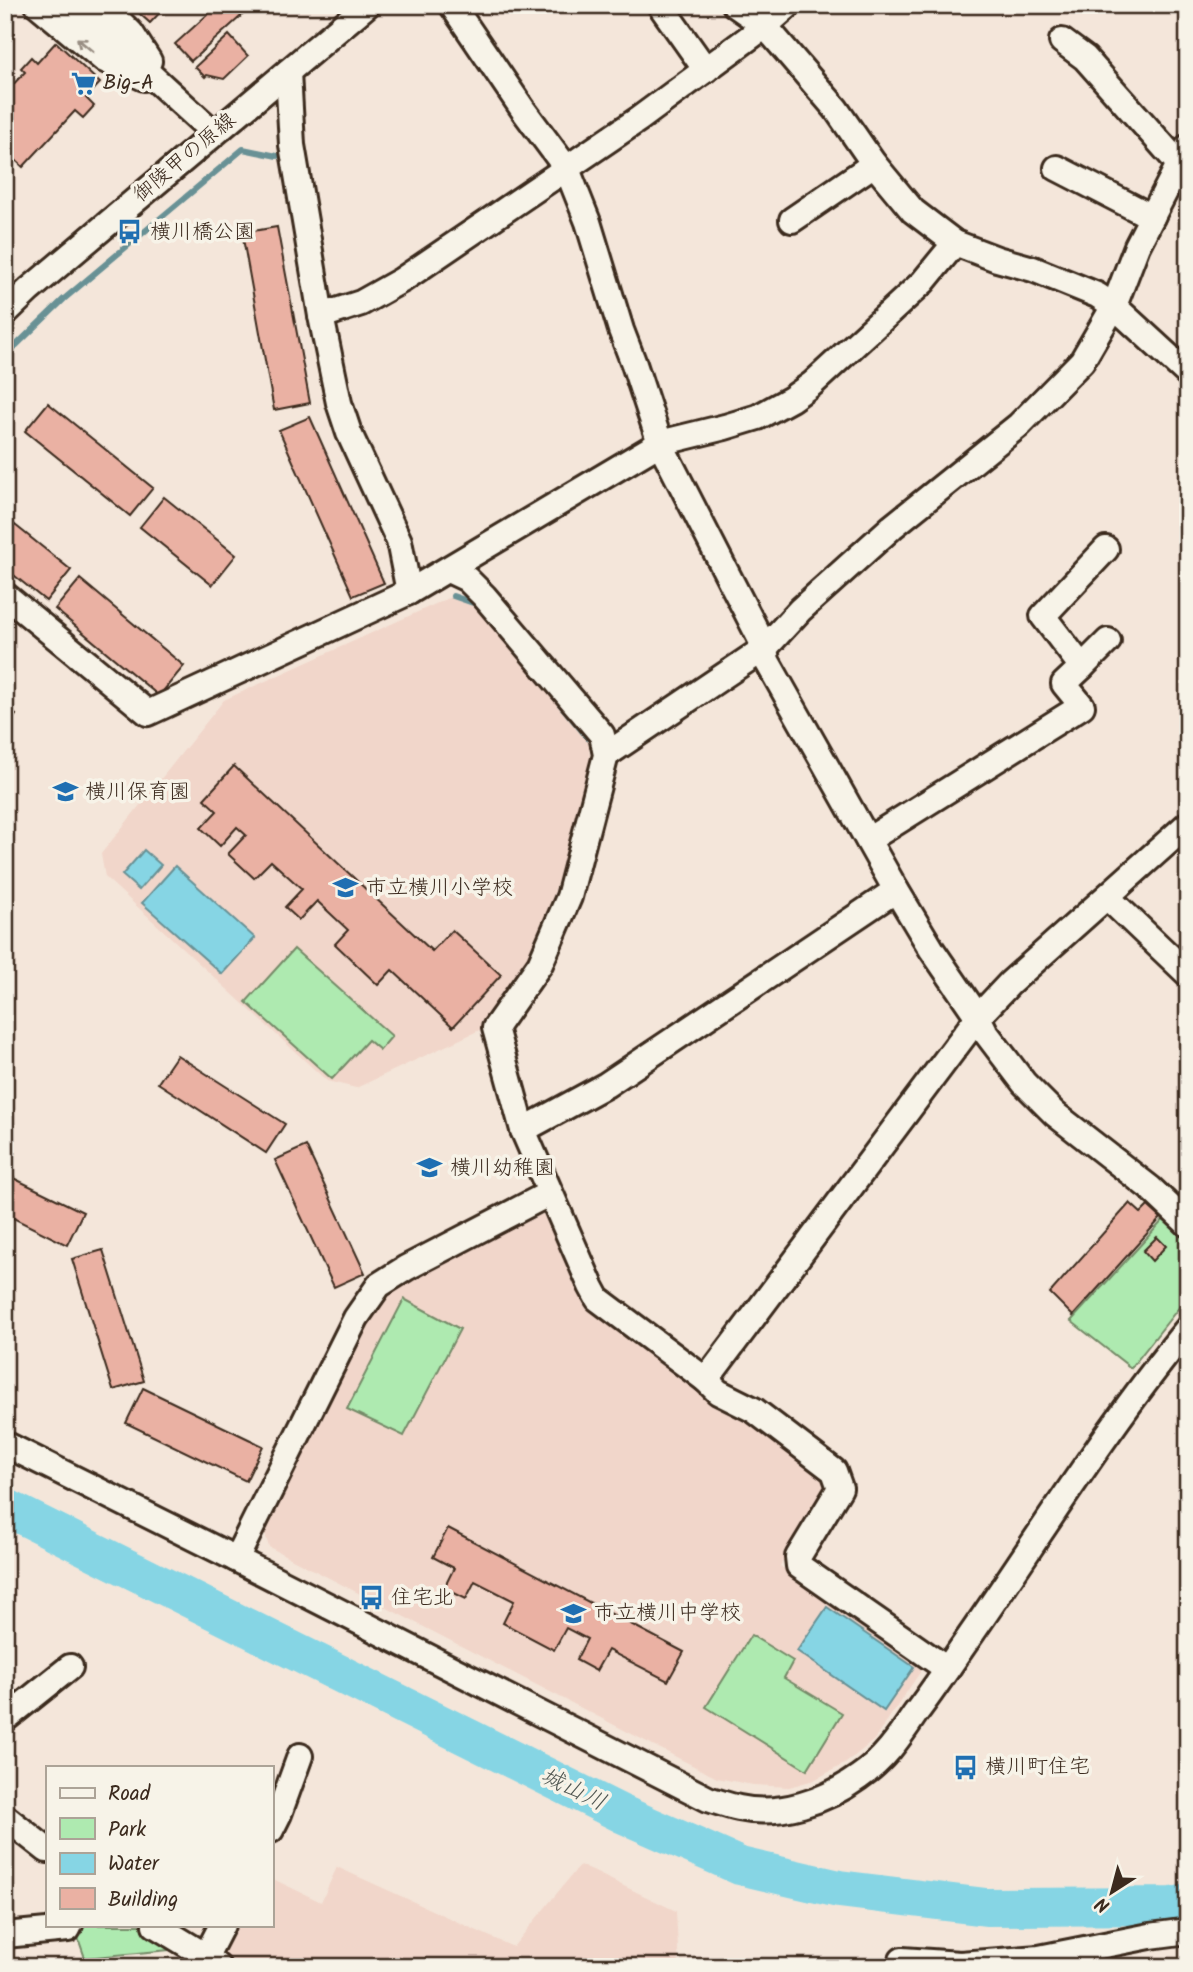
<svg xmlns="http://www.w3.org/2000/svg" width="1193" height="1972" viewBox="0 0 1193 1972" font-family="Kalam,'Klee One',sans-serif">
  <rect width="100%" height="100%" fill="#f4e6da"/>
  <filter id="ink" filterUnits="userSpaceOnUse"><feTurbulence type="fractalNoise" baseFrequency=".0143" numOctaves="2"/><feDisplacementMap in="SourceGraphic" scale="14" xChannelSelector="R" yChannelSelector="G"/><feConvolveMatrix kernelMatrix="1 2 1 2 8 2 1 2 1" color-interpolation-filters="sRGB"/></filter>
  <g filter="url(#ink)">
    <!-- built -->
    <g fill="#f1d6ca">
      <path d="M453,596l23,8 112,134 3,31 -45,151 -20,49 -42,59 -128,60 -29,-7 -222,-204 -4,-23 123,-154z"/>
      <path d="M543,1214l44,88 14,14 116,89 35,20 69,51 6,13 -47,77 145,99 -51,75 -28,23 -32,17 -25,7 -36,-2 -36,-7 -448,-231 -5,-16 108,-215 18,-25 25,-16z"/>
      <path d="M580,1865l96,46 3,56h-450l-12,-11 16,-31h38v-47l50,24 16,-35 176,80z"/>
    </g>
    <!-- green -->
    <g fill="#aeeab0" stroke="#748a67" stroke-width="2">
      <path d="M294,949l98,87 -12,14 -12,-10 -36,39 -86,-77z"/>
      <path d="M1165,1218l23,23v55l-57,72 -60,-47z"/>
      <path d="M404,1299l56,30 -56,107 -57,-27z"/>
      <path d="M751,1635l42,26 -9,17 58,35 -35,57 -101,-63z"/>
      <path d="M80,1925h63l37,24 -95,9 -9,-26z"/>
    </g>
    <!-- water -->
    <g fill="#86d5e4" stroke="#689195" stroke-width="2">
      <path d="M144,850l17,15 -22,25 -17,-15z"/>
      <path d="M175,866l80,72 -33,36 -80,-71z"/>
      <path d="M827,1607l87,60 -30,44 -87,-60z"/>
    </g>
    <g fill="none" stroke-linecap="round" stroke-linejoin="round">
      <!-- stream -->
      <g stroke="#689195" stroke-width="6">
        <path d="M5,356l59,-57 179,-150 34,7"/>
        <path d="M453,596l23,8 3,4"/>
        <path d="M560,704l28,34"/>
      </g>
      <!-- river -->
      <path stroke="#86d5e4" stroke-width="38" d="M5,1507l617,307 118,52 99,23 147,18 186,-1 16,-3"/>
    </g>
    <!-- building -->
    <g fill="#eab1a3" stroke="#3b2a1e" stroke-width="2">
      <path d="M130,5h46l-4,6 -6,-5 -16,17z"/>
      <path d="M218,5h27l4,4 -58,52 -16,-17z"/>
      <path d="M229,35l19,21 -24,23 -17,-4 -2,2 -10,-10z"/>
      <path d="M56,42l44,41 -14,15 8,8 -11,12 -8,-7 -52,56 -15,-14 -3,4v-64l20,-21 -4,-4 10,-11 6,6z"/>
      <path d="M277,227l33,176 -36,7 -32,-177z"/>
      <path d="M48,403l105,85 -23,28 -105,-85z"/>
      <path d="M310,417l74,166 -31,13 -74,-166z"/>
      <path d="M164,497l72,58 -24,30 -72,-58z"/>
      <path d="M5,517l66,53 -25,31 -41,-33z"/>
      <path d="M80,579l104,87 -25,30 -104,-87z"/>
      <path d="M5,706l11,9 -11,14z"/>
      <path d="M234,766l198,185 20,-21 49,45 -48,52 -61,-57 -14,15 -43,-41 13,-14 -31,-29 -18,19 -14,-13 17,-18 -31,-28 -17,17 -26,-24 18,-19 -9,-8 -17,19 -19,-18 16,-17 -13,-12z"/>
      <path d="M177,1055l108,69 -19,29 -108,-70z"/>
      <path d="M306,1146l59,127 -31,14 -59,-127z"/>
      <path d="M5,1174l78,38 -16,33 -62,-31z"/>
      <path d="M1130,1203l11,10 7,-7 13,12 -88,98 -23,-23z"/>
      <path d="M1157,1237l9,9 -14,15 -9,-10z"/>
      <path d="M103,1250l41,131 -31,9 -41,-131z"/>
      <path d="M143,1388l120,58 -17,35 -120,-58z"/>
      <path d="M448,1528l236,124 -16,29 -60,-31 -12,21 -20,-11 11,-21 -21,-11 -12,22 -51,-27 11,-22 -39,-20 -9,18 -22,-11 10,-20 -21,-11z"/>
    </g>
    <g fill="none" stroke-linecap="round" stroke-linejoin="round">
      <defs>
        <g id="minor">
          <path d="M38,5l65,54 41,19"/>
          <path d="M74,5l140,128"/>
          <path d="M103,5l28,28 18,28"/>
          <path d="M452,5l72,106 43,58 21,53 33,108 13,34 26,79 105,205 2,13 129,229 36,60 46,67 8,16 38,50 31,31 95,74 38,36"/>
          <path d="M660,5l46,65"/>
          <path d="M735,5l30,21 71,83 38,55 39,47 42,32 42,16 36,10 64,26 17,11 74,68"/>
          <path d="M1062,41l23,17 94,106"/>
          <path d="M288,72l4,73 29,171 18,87 10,30 50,108 10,51"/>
          <path d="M1057,168l95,49"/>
          <path d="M792,220l82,-56"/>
          <path d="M5,313l24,-23 338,-285"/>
          <path d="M321,316l40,-13 41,-23 237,-161 126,-93 24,-21"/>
          <path d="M448,570l19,9 17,17 118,139 4,20 -37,142 -29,67 -45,64 28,102 68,156 7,13 108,81 12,12 36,18 80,61 6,17 -42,69 1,9 148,103"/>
          <path d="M5,595l143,118 261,-121 251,-149 65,-16 33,-10 33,-18 21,-15 111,-102 32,-39"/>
          <path d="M1082,667l26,-26"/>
          <path d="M606,755l159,-107 35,-38 92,-83 127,-102 63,-64 32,-55 23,-60 51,-99"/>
          <path d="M868,840l214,-134 -18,-22 18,-17 -39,-51 63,-67"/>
          <path d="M1107,897l81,77"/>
          <path d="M523,1130l83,-45 290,-195"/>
          <path d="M706,1380l272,-363 32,-34 178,-159"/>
          <path d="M5,1444l231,115 472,240c10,3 21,7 31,9 41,9 87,-7 120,-31 24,-16 40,-39 56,-63 16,-21 31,-43 46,-65 75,-107 144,-220 227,-321"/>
          <path d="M236,1559l120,-241 23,-33 27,-17 144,-75"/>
          <path d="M5,1719l65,-52"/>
          <path d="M5,1817l42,33"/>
          <path d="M271,1830l8,-16 21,-58"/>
          <path d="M155,1925l51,31 12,11"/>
          <path d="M5,1935l63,-6 2,-4"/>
          <path d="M206,1956l16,-31"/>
          <path d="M902,1960l58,4 79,-6 111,-22 38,-5"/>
        </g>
      </defs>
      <!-- minor casing -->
      <use href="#minor" stroke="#3b2a1e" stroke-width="30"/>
      <!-- minor -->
      <use href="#minor" stroke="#f7f3e8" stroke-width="24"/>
    </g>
    <!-- one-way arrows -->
    <defs><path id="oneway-shaft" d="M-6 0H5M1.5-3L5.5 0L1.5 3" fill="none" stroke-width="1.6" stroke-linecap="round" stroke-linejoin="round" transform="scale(1.75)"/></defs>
    <use stroke="#998e83" href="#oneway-shaft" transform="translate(85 45) rotate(-140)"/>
  </g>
  <!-- icons -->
  <defs>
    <symbol id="supermarket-bare" viewBox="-9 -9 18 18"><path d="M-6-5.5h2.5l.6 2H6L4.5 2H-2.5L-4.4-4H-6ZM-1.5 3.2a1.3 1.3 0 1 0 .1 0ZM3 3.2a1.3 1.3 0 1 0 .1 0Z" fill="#1f6fb2" stroke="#f7f3e8" stroke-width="2.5" paint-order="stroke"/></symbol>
    <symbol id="bus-bare" viewBox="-9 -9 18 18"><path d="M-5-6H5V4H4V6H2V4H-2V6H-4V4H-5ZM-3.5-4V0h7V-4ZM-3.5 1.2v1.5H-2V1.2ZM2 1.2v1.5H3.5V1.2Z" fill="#1f6fb2" stroke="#f7f3e8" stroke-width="2.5" paint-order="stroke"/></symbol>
    <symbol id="school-bare" viewBox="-9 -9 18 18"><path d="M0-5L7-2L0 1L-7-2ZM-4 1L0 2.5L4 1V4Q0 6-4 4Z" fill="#1f6fb2" stroke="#f7f3e8" stroke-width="2.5" paint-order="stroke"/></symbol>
  </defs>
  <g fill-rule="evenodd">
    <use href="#supermarket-bare" x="66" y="66" width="35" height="35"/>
    <use href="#bus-bare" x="112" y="214" width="35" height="35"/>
    <use href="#school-bare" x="48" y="774" width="35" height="35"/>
    <use href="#school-bare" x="328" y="870" width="35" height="35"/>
    <use href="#school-bare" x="412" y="1150" width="35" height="35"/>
    <use href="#bus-bare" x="354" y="1580" width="35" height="35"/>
    <use href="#school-bare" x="556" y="1596" width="35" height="35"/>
    <use href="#bus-bare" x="948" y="1750" width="35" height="35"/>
  </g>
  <g text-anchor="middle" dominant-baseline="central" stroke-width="7" stroke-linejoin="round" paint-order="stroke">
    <!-- poi labels -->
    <g font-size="21" fill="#3b2a1e" stroke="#f7f3e8" text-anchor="start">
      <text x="103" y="83">Big-A</text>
      <text x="150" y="232">横川橋公園</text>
      <text x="85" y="792">横川保育園</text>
      <text x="366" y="888">市立横川小学校</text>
      <text x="450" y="1168">横川幼稚園</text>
      <text x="391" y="1598">住宅北</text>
      <text x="594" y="1613">市立横川中学校</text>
      <text x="985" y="1767">横川町住宅</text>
    </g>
    <!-- street labels -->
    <g font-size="21" fill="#3b2a1e" stroke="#f7f3e8">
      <text transform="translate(185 158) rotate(-40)">御陵甲の原線</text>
    </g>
    <!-- water labels -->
    <g font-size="23" font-style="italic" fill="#4e5550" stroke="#f7f3e8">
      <text transform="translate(573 1790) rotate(26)">城山川</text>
    </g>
  </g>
  <!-- margin -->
  <rect width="1193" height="1972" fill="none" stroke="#f7f3e8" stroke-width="28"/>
  <rect x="14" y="14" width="1165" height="1944" fill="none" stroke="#3b2a1e" stroke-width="2.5" filter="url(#ink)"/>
  <!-- legend -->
  <rect x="46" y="1766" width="228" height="161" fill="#f7f3e8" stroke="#aca397" stroke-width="2"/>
  <rect x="60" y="1788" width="35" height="10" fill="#f7f3e8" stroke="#aca397" stroke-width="2"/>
  <text x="108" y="1800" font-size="21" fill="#3b2a1e">Road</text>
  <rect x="60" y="1818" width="35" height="21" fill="#aeeab0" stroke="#aca397" stroke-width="2"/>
  <text x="108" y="1836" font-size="21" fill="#3b2a1e">Park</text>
  <rect x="60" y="1853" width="35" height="21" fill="#86d5e4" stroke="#aca397" stroke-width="2"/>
  <text x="108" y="1870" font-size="21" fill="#3b2a1e">Water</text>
  <rect x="60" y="1888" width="35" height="21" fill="#eab1a3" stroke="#aca397" stroke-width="2"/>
  <text x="108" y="1906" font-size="21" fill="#3b2a1e">Building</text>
  <!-- north arrow -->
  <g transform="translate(1112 1892) rotate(216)" stroke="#f7f3e8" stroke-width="5" paint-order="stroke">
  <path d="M0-5L12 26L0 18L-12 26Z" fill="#3b2a1e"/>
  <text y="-10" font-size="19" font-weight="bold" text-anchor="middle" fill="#3b2a1e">N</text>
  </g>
</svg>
